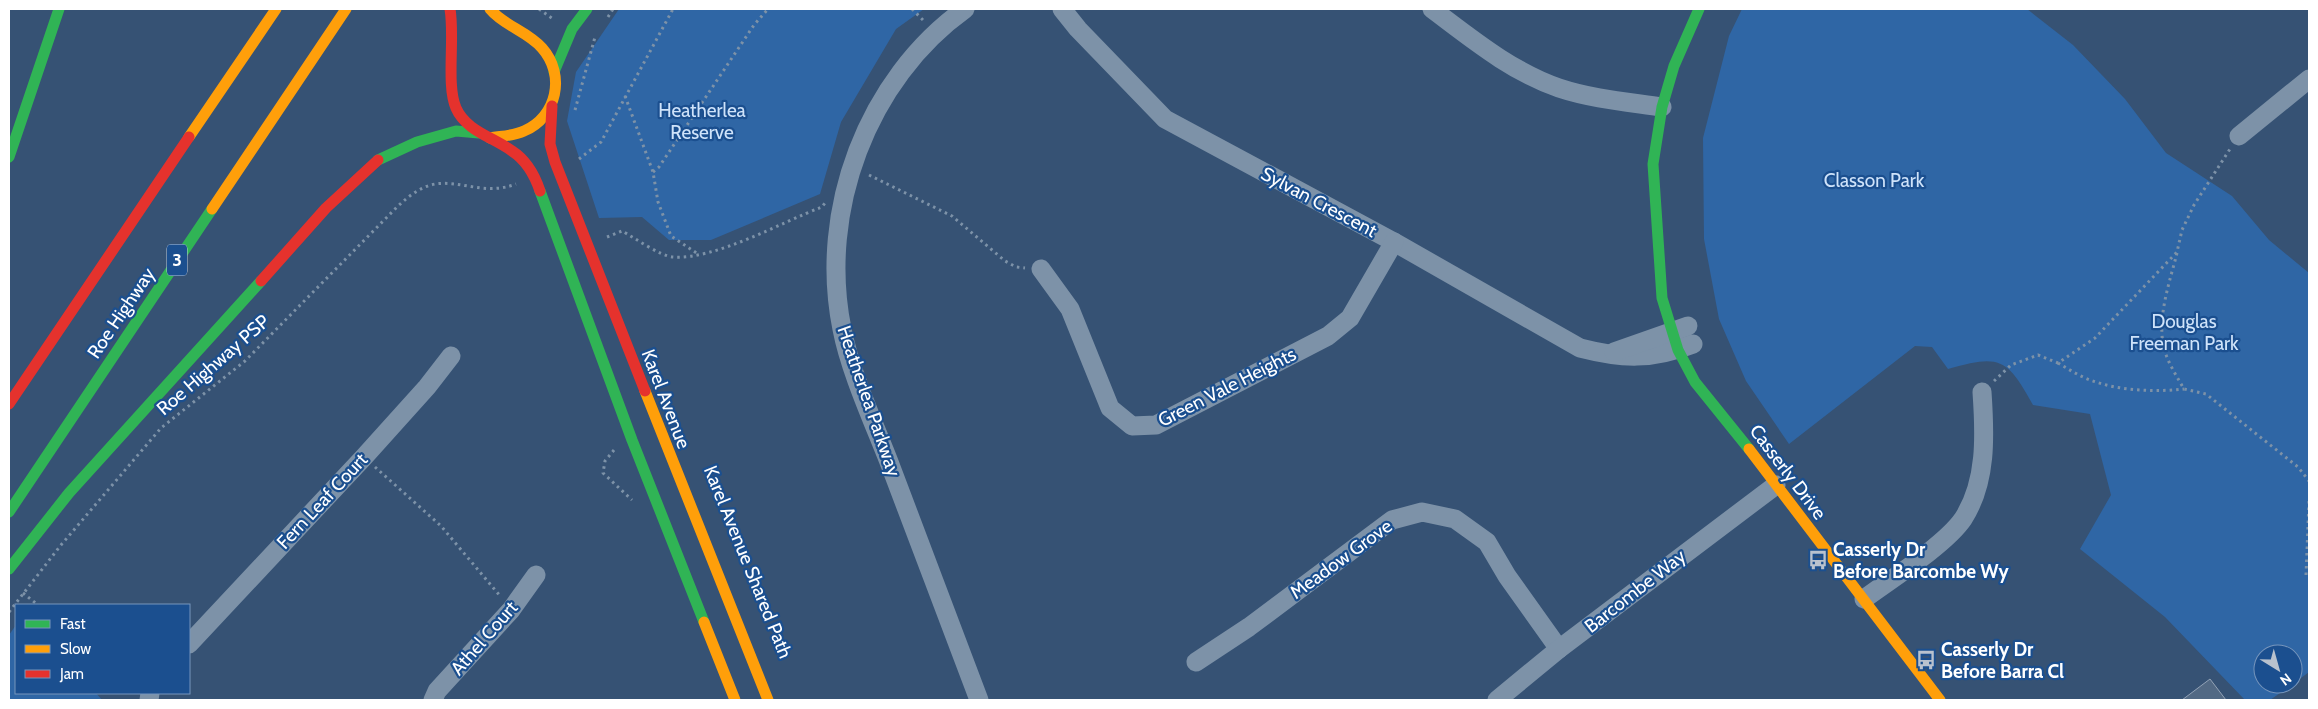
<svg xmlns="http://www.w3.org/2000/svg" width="2318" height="709" viewBox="0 0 2318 709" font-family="Cabin,sans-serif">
  <rect width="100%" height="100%" fill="#365274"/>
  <!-- green -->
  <g fill="#2f66a5">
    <path d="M619,9h305l-28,20 -55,93 -21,72 -109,46h-42l-27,-23 -43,1 -32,-97 9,-49z"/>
    <path d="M1742,9h285l46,36 52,54 41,54 66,43 37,44 40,33v399l-16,12v-30h-30v30h30l-23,16h-25l-80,-83 -85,-68 31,-54 -21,-81 -57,-9c-26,-47 -33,-51 -85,-36l-16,-22 -17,-1 -126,98 -43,-63 -27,-62 -15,-80 -1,-101 26,-102z"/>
    <path d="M16,625v68h80l6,7h-93v-65z"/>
  </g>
  <!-- building -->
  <path fill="#526984" stroke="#92a2b6" d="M2210,679l16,21h-44z"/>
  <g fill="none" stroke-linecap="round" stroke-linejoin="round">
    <!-- path -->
    <g stroke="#7d92a8" stroke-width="3" stroke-dasharray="2.5 4" stroke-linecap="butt">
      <path d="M539,9l14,10"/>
      <path d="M912,9l13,13"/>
      <path d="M608,17l5,-8"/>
      <path d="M625,96l28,76 5,30 13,34 27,18"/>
      <path d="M575,110l20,-73"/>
      <path d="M579,159l22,-17 72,-133"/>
      <path d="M653,172l6,-5 95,-142 14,-16"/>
      <path d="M869,175l83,41 53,45 11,6 9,1"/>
      <path d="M607,237l15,-6c13,7 38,25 51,26 42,3 109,-35 149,-50l3,-4"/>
      <path d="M2177,253c-7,28 -19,61 -14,91 3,16 13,31 21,45l22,5 92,73 11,14"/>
      <path d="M2058,363c12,7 24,15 38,19 27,9 59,10 88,7"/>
      <path d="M1994,381l17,-16 27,-10 20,8 37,-25 82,-86 5,-22 12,-25 36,-56"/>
      <path d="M614,450l-9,11 -2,12 29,27"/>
      <path d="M375,467l66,59 60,71"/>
      <path d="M2309,501l-3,74 3,1"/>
      <path d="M23,593l15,12"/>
      <path d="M9,612l52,-67 100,-117 84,-67 153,-155c11,-10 22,-19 37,-22 27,-4 50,12 81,0"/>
    </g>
    <!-- street -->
    <g stroke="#7d92a8" stroke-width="19">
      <path d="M965,9c-98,70 -147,202 -123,320 8,42 31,92 47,133 30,79 60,159 90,238"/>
      <path d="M1062,9l16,20 87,90 229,123 186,106c43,11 71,12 113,-4"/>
      <path d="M1432,9c40,30 80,63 127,79 33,11 69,14 103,19"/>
      <path d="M2239,136l70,-57"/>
      <path d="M1041,269l29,40 40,99 22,18 24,-1 172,-89 22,-18 44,-76"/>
      <path d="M1614,352l74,-26"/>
      <path d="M1864,599c27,-20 81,-54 99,-80 24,-37 22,-84 19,-127"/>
      <path d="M189,644l175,-187 63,-70 24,-31"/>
      <path d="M1196,662l53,-35 143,-107 30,-8 33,7 32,23 20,34 52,73"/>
      <path d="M149,700l1,-7"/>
      <path d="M433,700l4,-9 74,-81 25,-35"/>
      <path d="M1497,700l62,-51 217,-164"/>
    </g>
    <!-- fast -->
    <g stroke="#30b455" stroke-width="11">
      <path d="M1699,9l-25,57 -12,41 -9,57 9,134 16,52 17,32 54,67"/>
      <path d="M554,72l18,-43 15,-20"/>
      <path d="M9,157l50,-148"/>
      <path d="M378,160l39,-18 39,-11 23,2"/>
      <path d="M540,191l92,249 72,182"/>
      <path d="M9,512l203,-303"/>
      <path d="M9,569l60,-76 192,-212"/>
    </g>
    <!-- slow -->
    <g stroke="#ff9f0a" stroke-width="11">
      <path d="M490,9c14,17 37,22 52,39 24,27 15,69 -18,83 -11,5 -23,5 -34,7"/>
      <path d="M189,137l87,-128"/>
      <path d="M212,209l134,-200"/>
      <path d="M645,391l123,309"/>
      <path d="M1749,449l191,251"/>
      <path d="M704,622l31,78"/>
    </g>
    <!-- jam -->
    <g stroke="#e5322d" stroke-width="11">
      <path d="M450,9c5,29 -4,76 6,99 10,23 37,29 56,43 14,9 23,25 28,40"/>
      <path d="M552,106l-2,38 5,18 90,229"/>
      <path d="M261,281l65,-73 52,-48"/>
      <path d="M9,404l180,-267"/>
    </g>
  </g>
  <!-- icons -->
  <defs>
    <symbol id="bus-bare" viewBox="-9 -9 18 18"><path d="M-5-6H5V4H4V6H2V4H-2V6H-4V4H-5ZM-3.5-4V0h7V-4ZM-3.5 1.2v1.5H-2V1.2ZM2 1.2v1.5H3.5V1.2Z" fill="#b9c2ce" stroke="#1b4f8f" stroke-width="2.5" paint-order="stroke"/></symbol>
  </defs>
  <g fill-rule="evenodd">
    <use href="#bus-bare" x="1804" y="546" width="28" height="28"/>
    <use href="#bus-bare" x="1912" y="646" width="28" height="28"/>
  </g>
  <g text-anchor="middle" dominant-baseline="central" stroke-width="4.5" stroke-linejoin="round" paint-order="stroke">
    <!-- shield labels -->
    <rect fill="#1b4f8f" stroke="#bbcadd" stroke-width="1" x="167" y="244.5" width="20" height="31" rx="4"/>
    <g font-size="18" font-weight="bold" fill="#fff">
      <text x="177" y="260">3</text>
    </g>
    <!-- park labels -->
    <g font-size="19" fill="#cfe3fa" stroke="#1b4f8f">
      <text x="702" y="110">Heatherlea<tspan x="702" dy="22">Reserve</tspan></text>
      <text x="1874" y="180">Classon Park</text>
      <text x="2184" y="321">Douglas<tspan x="2184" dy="22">Freeman Park</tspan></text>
    </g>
    <!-- street labels -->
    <g font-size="19" fill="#fff" stroke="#1b4f8f">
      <text transform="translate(1319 202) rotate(28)">Sylvan Crescent</text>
      <text transform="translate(121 313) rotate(-56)">Roe Highway</text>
      <text transform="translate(213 365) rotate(-41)">Roe Highway PSP</text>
      <text transform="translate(1227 387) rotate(-27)">Green Vale Heights</text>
      <text transform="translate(666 399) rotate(69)">Karel Avenue</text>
      <text transform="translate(869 401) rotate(71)">Heatherlea Parkway</text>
      <text transform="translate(1788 472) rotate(53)">Casserly Drive</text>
      <text transform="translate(322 501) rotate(-47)">Fern Leaf Court</text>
      <text transform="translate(1341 559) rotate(-36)">Meadow Grove</text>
      <text transform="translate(748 562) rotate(68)">Karel Avenue Shared Path</text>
      <text transform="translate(1635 591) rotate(-38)">Barcombe Way</text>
      <text transform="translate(484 638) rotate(-49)">Athel Court</text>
    </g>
    <!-- poi labels -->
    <g font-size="19" font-weight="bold" fill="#fff" stroke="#1b4f8f" text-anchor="start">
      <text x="1833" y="549">Casserly Dr<tspan x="1833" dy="22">Before Barcombe Wy</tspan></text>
      <text x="1941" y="649">Casserly Dr<tspan x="1941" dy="22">Before Barra Cl</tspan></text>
    </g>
  </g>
  <!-- border -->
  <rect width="2318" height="709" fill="none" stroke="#ffffff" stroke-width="20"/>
  <!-- legend -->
  <rect x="15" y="604" width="175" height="90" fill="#1b4f8f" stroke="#7695bc"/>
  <rect x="25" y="620" width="25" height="8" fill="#30b455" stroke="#7695bc"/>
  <text x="60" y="629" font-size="15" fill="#ffffff">Fast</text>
  <rect x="25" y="645" width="25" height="8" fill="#ff9f0a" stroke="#7695bc"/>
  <text x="60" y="654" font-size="15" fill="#ffffff">Slow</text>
  <rect x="25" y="670" width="25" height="8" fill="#e5322d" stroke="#7695bc"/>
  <text x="60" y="679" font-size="15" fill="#ffffff">Jam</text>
  <!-- north arrow -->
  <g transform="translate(2278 669) rotate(143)"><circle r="24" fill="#1b4f8f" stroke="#7695bc"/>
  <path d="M0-4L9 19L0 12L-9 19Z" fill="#b9c2ce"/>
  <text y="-8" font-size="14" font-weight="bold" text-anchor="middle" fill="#ffffff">N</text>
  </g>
</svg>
